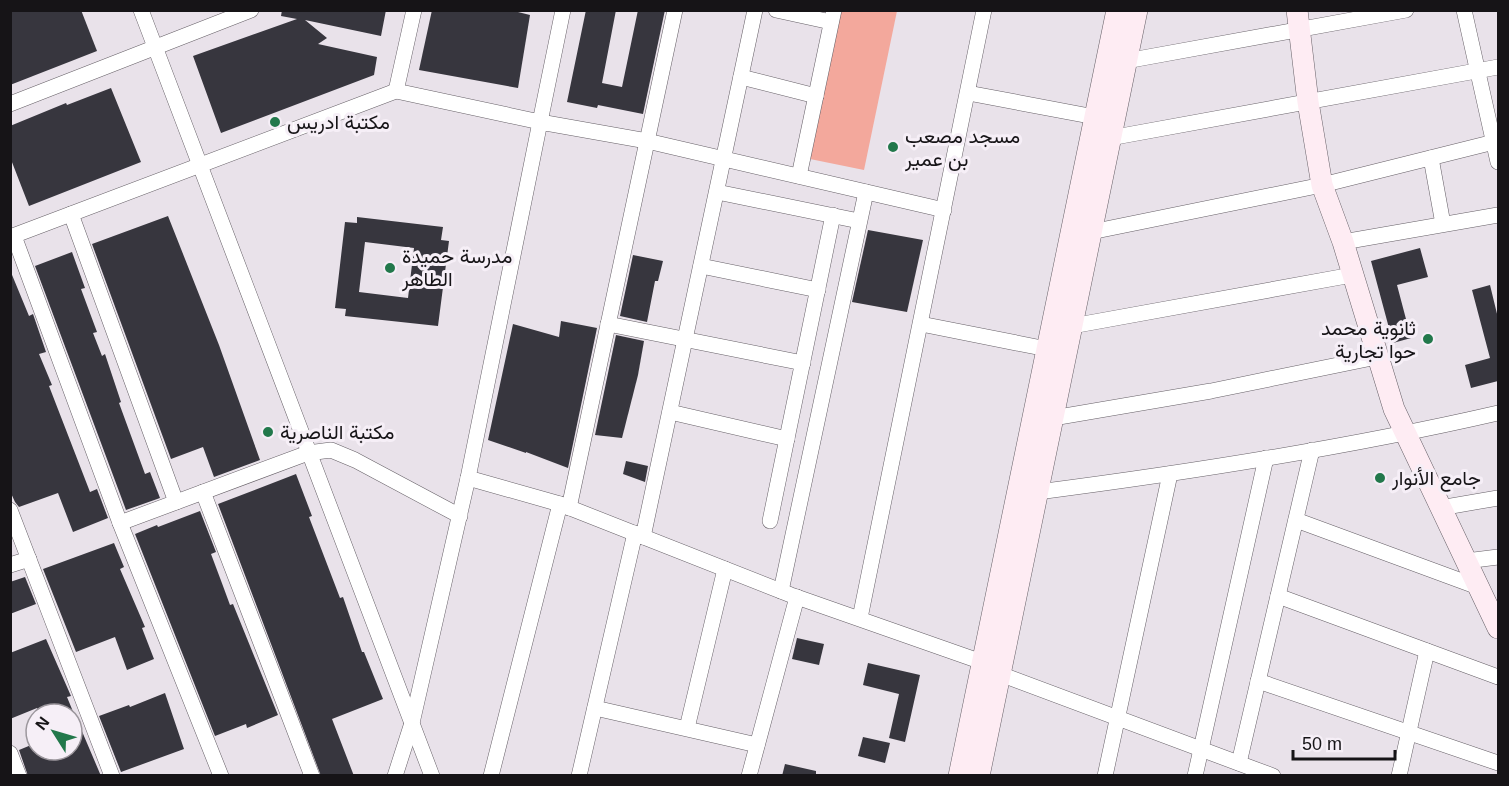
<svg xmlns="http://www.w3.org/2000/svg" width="1509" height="786" viewBox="0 0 1509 786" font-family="Helvetica,Vazirmatn,sans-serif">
  <rect width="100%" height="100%" fill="#e9e2ea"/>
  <!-- green -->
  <path fill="#f3a89c" d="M840,11h57l-33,159 -54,-11z"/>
  <!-- building -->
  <g fill="#37363e" fill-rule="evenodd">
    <path d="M10,10h71l16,41 -87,34z"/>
    <path d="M282,10h104l-5,26 -76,-16 22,18 -9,6 59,13 -3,18 -153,58 -28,-77 104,-37 -16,-3z"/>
    <path d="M432,10h78l20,5 -12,73 -99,-18z"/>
    <path d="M586,10h30l-14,73 20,4 16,-77h27l-22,104 -45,-9 -1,3 -30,-6z"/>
    <path d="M111,88l30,74 -112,44 -19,-49v-31l56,-23 1,2z"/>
    <path d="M168,216l51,129 41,115 -46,17 -11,-30 -32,12 -79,-215z"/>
    <path d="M357,217l86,10 -2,13 8,1 -11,85 -93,-10 1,-7 -11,-1 10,-86 12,1zM365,242l49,6 -6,50 -49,-6z"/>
    <path d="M868,230l55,10 -16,72 -55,-10z"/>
    <path d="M1420,248l8,29 -31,8 14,53 -18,5 -22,-82z"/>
    <path d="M72,252l13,36 -4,1 16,43 -4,1 9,23 3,-2 16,48 -2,1 26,71 5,-2 10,26 -34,12 -91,-244z"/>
    <path d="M633,255l30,6 -5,20h-3l-8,41 -27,-6z"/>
    <path d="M10,270l19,46 4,-2 13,38 -7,2 13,31 -3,1 41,106 7,-3 11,29 -35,14 -15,-39 -39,14 -4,-5 -5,-11z"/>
    <path d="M1490,285l8,33v63l-27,7 -6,-23 25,-7 -18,-68z"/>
    <path d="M561,321l36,7 -29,140 -42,-16v1l-38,-13 25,-116 46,13z"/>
    <path d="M616,335l28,6 -6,34 -16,63 -27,-3z"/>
    <path d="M626,461l22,5 -3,16 -22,-8z"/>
    <path d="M296,474l16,42 -3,1 31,81 3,-1 19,55h2l19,47 -51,20 22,57h-33l-103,-272z"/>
    <path d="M200,511l16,41 -5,2 12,32 7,19 3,-1 45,111 -31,13 -1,-4 -31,12 -80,-202 22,-9 1,2z"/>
    <path d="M114,543l10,24 -4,2 25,58 -3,1 12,31 -27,11 -12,-33 -39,15 -33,-83z"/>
    <path d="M25,577l11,27 -26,10v-32z"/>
    <path d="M797,638l27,6 -5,21 -27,-6z"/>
    <path d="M46,639l25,57 -4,1 7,17h-33l-4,-6 -27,11v-66z"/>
    <path d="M868,663l52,12 -15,67 -16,-4 10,-44 -36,-9z"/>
    <path d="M165,693l19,56 -63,23 -22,-56 30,-11 1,2z"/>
    <path d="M81,729l20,47h-73l-9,-26 17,-7v7h36v-18z"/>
    <path d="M863,737l27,6 -5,20 -27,-7z"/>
    <path d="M785,764l31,7v5h-34z"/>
  </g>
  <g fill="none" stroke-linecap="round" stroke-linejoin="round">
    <defs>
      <g id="street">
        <path d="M141,10l291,766"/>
        <path d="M414,10l-18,81 144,31 23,-112"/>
        <path d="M776,10l55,12"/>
        <path d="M1464,10l34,152"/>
        <path d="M1126,61l280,-51"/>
        <path d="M741,77l75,19"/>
        <path d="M968,93l127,24"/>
        <path d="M10,104l241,-94"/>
        <path d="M1110,138l388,-71"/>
        <path d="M1431,158l12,66"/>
        <path d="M799,176l35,-166"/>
        <path d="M717,192l142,29"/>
        <path d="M71,214l105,288"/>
        <path d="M1091,232l231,-47 176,-44"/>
        <path d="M14,236l106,287 101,253"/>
        <path d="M10,237l386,-146"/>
        <path d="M1343,242l155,-27"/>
        <path d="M701,266l117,24"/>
        <path d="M608,324l195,39"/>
        <path d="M921,324l126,25"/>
        <path d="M1072,326l280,-51"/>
        <path d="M670,412l117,27"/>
        <path d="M1053,418l158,-27 166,-34"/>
        <path d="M468,478l92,26 231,91 191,67 18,12 273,102"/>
        <path d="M203,492l109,284"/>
        <path d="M1038,492c154,-20 308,-44 460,-79"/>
        <path d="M569,508l106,-498"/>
        <path d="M1440,508l58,-10"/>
        <path d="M10,510l102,266"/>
        <path d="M1296,520l182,67"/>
        <path d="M770,521l63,-306"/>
        <path d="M120,523l188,-70 23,-3 24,10 105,56"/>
        <path d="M643,537l112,-527"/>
        <path d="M1466,561l32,-4"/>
        <path d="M10,565l19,-6"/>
        <path d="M781,591l85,-399"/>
        <path d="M1278,596l220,81"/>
        <path d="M860,618l124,-608"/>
        <path d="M1258,681l240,82"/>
        <path d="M595,708l162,37"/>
        <path d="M687,728l38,-159"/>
        <path d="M10,753l9,23"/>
        <path d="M1239,763l73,-313"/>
        <path d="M395,776l17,-53 56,-245 72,-356 107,19 297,69"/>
        <path d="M491,776l69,-272"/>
        <path d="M579,776l56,-243"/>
        <path d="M749,776l48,-179"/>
        <path d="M1105,776l65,-302"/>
        <path d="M1195,776l71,-318"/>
        <path d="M1399,776l28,-125"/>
      </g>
      <g id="secondary">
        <path d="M1297,10l11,92 14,83 21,57 51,167 104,219"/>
        <path d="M959,776l158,-766"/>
        <path d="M979,776l158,-766"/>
      </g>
    </defs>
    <!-- street casing -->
    <use href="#street" stroke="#666067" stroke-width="16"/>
    <!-- secondary casing -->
    <use href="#secondary" stroke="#666067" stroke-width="22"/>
    <!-- street -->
    <use href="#street" stroke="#fff" stroke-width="15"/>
    <!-- secondary -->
    <use href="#secondary" stroke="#feecf3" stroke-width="21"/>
  </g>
  <!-- markers -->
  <g fill="#22784b" stroke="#f6eff7" stroke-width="2">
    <circle cx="275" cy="122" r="6"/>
    <circle cx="893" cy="147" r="6"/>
    <circle cx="390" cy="268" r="6"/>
    <circle cx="1428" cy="339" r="6"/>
    <circle cx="268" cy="432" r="6"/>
    <circle cx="1380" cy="478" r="6"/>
  </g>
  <g text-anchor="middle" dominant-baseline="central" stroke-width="6" stroke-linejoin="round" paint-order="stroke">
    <!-- poi labels -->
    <g font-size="20" fill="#161417" stroke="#f6eff7" text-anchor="start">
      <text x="287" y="122">مكتبة ادريس</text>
      <text x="905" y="136">مسجد مصعب<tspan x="905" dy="23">بن عمير</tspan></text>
      <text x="402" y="256">مدرسة حميدة<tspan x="402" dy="23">الطاهر</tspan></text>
      <text x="1416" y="328" text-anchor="end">ثانوية محمد<tspan x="1416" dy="23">حوا تجارية</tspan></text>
      <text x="280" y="432">مكتبة الناصرية</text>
      <text x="1392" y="478">جامع الأنوار</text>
    </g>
  </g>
  <!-- border -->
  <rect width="1509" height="786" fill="none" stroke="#161417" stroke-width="24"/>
  <!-- north arrow -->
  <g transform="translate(54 732) rotate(307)"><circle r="28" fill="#f6eff7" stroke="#9c979d" stroke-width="1.5"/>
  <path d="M0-4.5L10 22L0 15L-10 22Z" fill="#22784b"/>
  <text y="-9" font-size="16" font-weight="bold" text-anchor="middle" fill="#161417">N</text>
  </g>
  <!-- scale -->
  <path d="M1293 750v9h102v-9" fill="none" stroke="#161417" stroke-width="3"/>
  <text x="1302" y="750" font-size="18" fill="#161417" stroke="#f6eff7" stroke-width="4.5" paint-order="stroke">50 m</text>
</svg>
